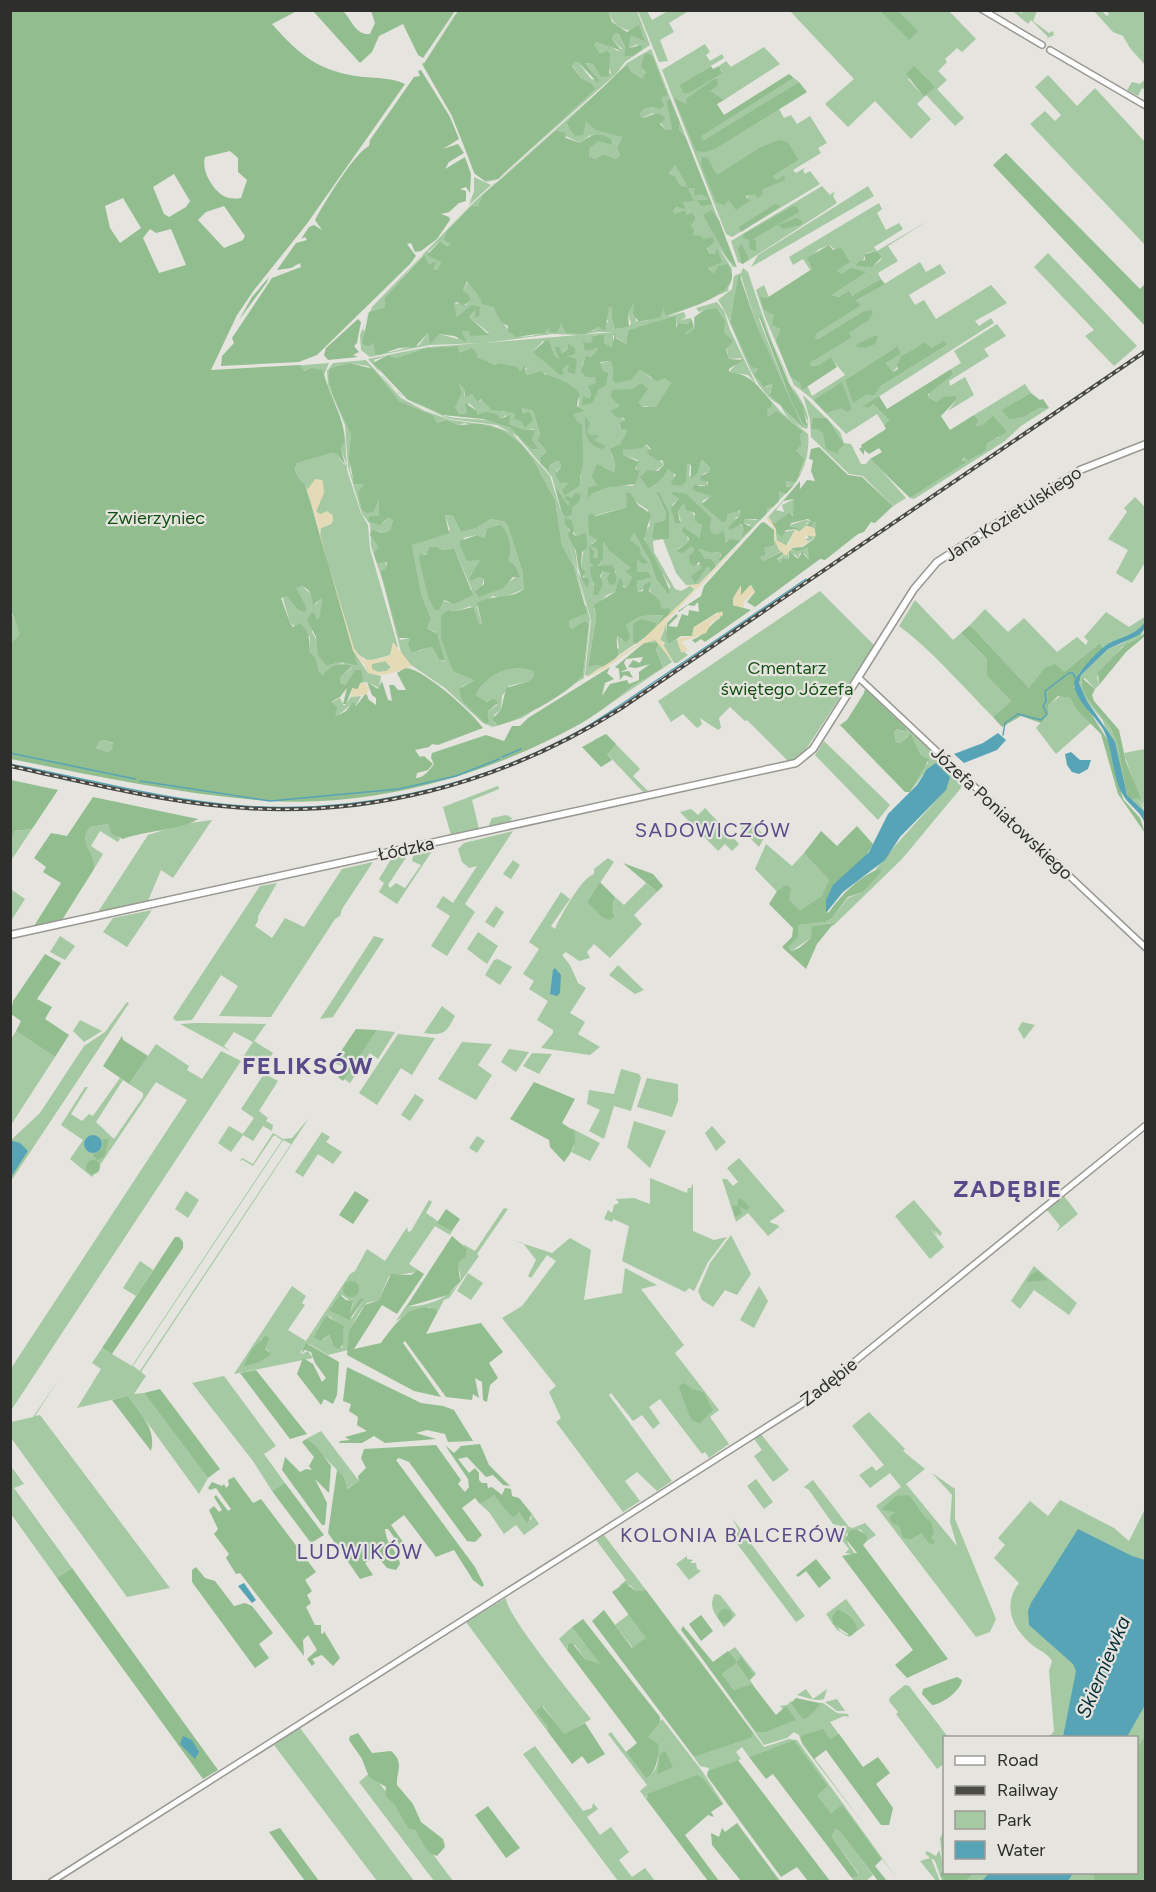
<svg xmlns="http://www.w3.org/2000/svg" width="1156" height="1892" viewBox="0 0 1156 1892" font-family="Figtree,sans-serif">
  <rect width="100%" height="100%" fill="#e5e4de"/>
  <!-- green -->
  <g fill="#a5c9a2" fill-rule="evenodd">
    <path d="M458,11l-35,51 29,54 23,57 10,8 13,-2 96,-90 -2,-5 -11,-6 -9,-13 2,-3h4l13,17 8,1 -14,-17 8,1 9,13 9,-4 -3,-10 2,-6 -13,-4 -4,-7 4,-4 7,1 14,8 4,-2 -10,-10 2,-5 4,-1 7,15 -1,8h7l7,-12 -9,4 2,-12 13,4 -2,-7c-18,-3 -28,-5 -34,-22h29l13,34 -25,17 -9,12 -120,106 -10,2 -12,-9 -20,-54 -32,-55 1,-2 31,-46z"/>
    <path d="M638,11h9l5,9 16,-9 19,1 -18,11 5,9 -14,8 8,21 -9,1z"/>
    <path d="M790,11h159l27,28 -14,13 -5,-4 -12,11 2,3 -9,9 9,9 -10,9 27,29 -9,8 -29,-31 8,-8 -24,-9 -2,1 16,18 -7,7 14,15 -20,20 -36,-38 -27,26 -23,-23 29,-25z"/>
    <path d="M1019,11l3,3v-3h15l-4,10 16,12 4,-2 1,4 -8,4 2,-2 -17,-17 -3,4 -14,-12z"/>
    <path d="M1094,11h8l5,5 2,-2 -3,-3h39v54l-15,-17 -7,-12 -10,-4z"/>
    <path d="M705,44l5,8 -4,3 4,6 12,-7 2,4 -45,27 4,8 39,-21 -3,-6 7,-5 5,6 33,-20 16,17 -56,36 -9,-4 -5,-5 -10,45 94,-58 5,4 -96,60 14,6 62,-39 5,9 7,-3 6,9 13,-8 17,27 -9,5 3,5 -28,17 3,3 10,-6 -3,3 2,4 5,-3 10,13 -88,53 -6,-3 -64,-164zM789,143l10,17 -26,16 1,4 -40,25 -5,-6z"/>
    <path d="M651,49l86,218h-4l-15,-21 14,23 -4,22 -61,26 -41,12 58,-17 2,5 -5,3 10,-2 3,9v-10l10,-7 -5,2 -3,-4 21,-6 7,9 6,19 26,54 26,29 26,21c2,18 -4,39 -15,52l-96,100 -11,-1 -10,-12 -13,-34 -10,2 1,11 21,37 6,2 9,-5 5,3 -41,42 -66,45 -3,-1 6,-55 -27,-95 26,94 -6,59 -62,40 -29,9 -10,-4 -38,-35 -37,-25 -7,-11 -18,-70 -12,-36 -1,-22 -8,-10 -14,-47 -3,-42 -17,-40 -1,-14 6,-8 33,-3 35,38 24,13 26,9 39,5 22,8 38,43 13,42 -11,-41 -35,-41 -20,-11 -47,-6 -23,-9 -28,-16 -31,-35 60,-12 55,-4 -53,2 -60,12 -9,-7 -1,-15 12,-28 102,-105 143,-127 10,-12zM648,53l5,3 15,40h-7l-7,11 -10,2 -4,5 2,4 11,-5 13,17 6,-1 -6,-28 14,22 -1,6 7,9 26,65h-5l1,-5 -14,-11 -6,1 -13,-23 -6,7 6,4 11,24 -13,11 1,4 11,-5 2,5 5,-3 4,6 -5,8v9l13,4 6,15h6l1,9 -9,4 5,7 17,-5v16l-15,12 -48,19 -4,-8c-8,8 -15,16 -27,13l-2,-18 -6,11 3,9 -2,4 -14,2 -3,-9v-12l-3,-1 -3,8 2,7 -16,9 -32,-8 -12,3 -2,6c-34,11 -35,2 -52,-23 -7,-10 -18,-19 -26,-28l-5,10 4,14 -13,-2 3,15 23,-11 -11,10 20,16 -19,3 -2,-5 -7,-1 -3,9 -19,-5 -10,4 -1,-5 -9,12 -29,7 -15,-2 1,-6 -4,-1 -9,-14 6,-17 16,-5 -1,-9 39,-43 10,14 4,1 4,-8 -13,-10 12,-11 8,5 4,-2 -8,-4 21,-25 16,-12 16,-21 58,-51 25,12 10,-8 9,6 -9,7 -1,8 6,3 9,-5 12,5 4,-3 -3,-9 5,-10 -37,-15 -11,10 -8,-8 61,-60 4,9 11,7 4,-8 -2,-4zM709,311l16,10 -3,8 7,30 13,-1 -13,14 19,3 15,17 5,25 14,-2 20,17 -3,2 -3,16 9,9 -5,14 -16,8 4,6 3,-2 -5,8 -7,-2 -23,29 -12,-1v4l7,2 -7,4 -9,-11 4,-2v-6l-12,5v5l-4,3 -21,-22 10,-5 -19,-7v-4h15l-5,-11 6,-2 1,-4 -8,-8 -3,8 -10,9 1,-12 -3,-1 -2,15h-10l-2,-8 -5,-2 -15,18 1,-15 10,-7 -19,-21 -22,6 -1,5 16,5 -5,26 -16,-1 -24,8 11,-26 10,5 1,-9 -4,-10 9,-9 7,-13v-3l-6,1 -2,-5 6,-4 -14,-9 9,-5 -2,-4 38,6 15,-25 -7,-5h-13l-11,-8c-13,7 -9,15 -28,9l1,-11 -3,-7 -10,2 3,8 -4,18 -16,16 8,-10 -2,-5 7,-7v-6h-10l-4,-11 4,-11 5,2 7,-9 -13,2v-4l8,-4v-6l12,-2 -1,9 8,4 1,-2v-10l13,9 2,-14 48,-13 1,12 2,-6 10,1 1,3 -6,7h3l8,-5v-12zM597,332h16l-128,11 67,-9 29,1zM543,341l7,1 4,13 5,4 -2,-9 4,3 7,-4 -1,8 10,4 -10,11 3,-6 -3,-1 -5,5 -29,-18zM458,346l2,7 35,12 3,-2 23,9 6,-5 -2,8 18,-3 36,27 -1,13 -4,2 3,7 5,3 -1,54 -10,13 -6,-3 4,-3 -13,-14 5,-4 -1,-5 -3,-1 -7,4 -1,4 -4,-3 2,-14 -10,-12 3,-4 -7,-25 -11,-3v5l4,-1 -12,6 1,-5 -3,-2 -9,1 -22,-13 -1,3 -7,-8 -9,2 1,-5 -7,-9 -3,25 4,7 8,-1 2,-10 8,8 -1,4 25,4 5,-4 3,9 15,7 10,-2 -2,11 5,10h-5c-7,-7 -12,-17 -22,-23 -16,-9 -36,-7 -54,-9 -31,-4 -71,-27 -82,-58l14,-5 8,3 30,-10zM350,363l18,3 31,35 34,14 4,8 10,-3 11,5 7,-2 69,38 21,39 7,45 12,22 12,38 -16,15 -1,5 3,4 17,-5 -6,51c-8,14 -74,54 -89,48v-8l7,-5 1,-14 7,-10 20,-5 5,-5 -1,-5c-21,-8 -48,3 -57,24l11,7 7,-4 3,7 -9,6 1,11 -3,1 -24,-22 -1,-14 13,-7c-3,-3 -8,-4 -12,-7 -18,-14 -21,-38 -21,-58l8,-5 7,1 15,-5 8,17 3,1 -5,-17 16,-11 10,2 21,-9 -2,-19 -14,-43 -3,-5 -14,-3 -15,9 -15,4 -8,-16 -8,-1 5,15 -38,15 9,48 10,26 -4,9 8,4 10,30 -6,-2 -7,-13 -14,4 -8,-13 -10,2 -20,-69 6,-3c1,-8 -7,-25 -15,-32l7,-5 6,2 6,-3 3,-10 -5,-2 -5,5 -13,-7h9l2,-16 -2,-3 -2,2 -2,9 -12,-20 1,-4 -10,-2 -4,-12 1,-35 -19,-41 -4,-18 2,-8zM656,493l13,19 -1,27 -10,-2v-15l7,-2 1,-7zM687,494l25,24 -2,9 2,6 17,9 -8,18 -1,-8 -9,1 -12,-4 6,10 11,6 -11,3 -13,10 10,-10v-5l-5,2 -1,-15 -5,-4 -15,4 12,-8 -2,-14 7,8 6,2 3,-13 -18,-23 -6,9 3,10 -7,-1 -2,-15 7,-7 -2,-2zM633,500l15,10 2,16c-1,0 -6,7 -6,8 -2,6 21,44 26,52l-2,8 -12,-15 -5,-16 -17,-30 -4,7 11,15 -1,4h-3v13l6,6 -6,3 1,11 11,-6c1,9 9,15 13,23l8,5 -9,9 3,-8 -23,1 -15,9 -4,15 -5,-4 2,12 -21,17 -10,2 8,-49 -2,-9 13,-14 8,-3 2,-5 5,-2 4,3 6,-11 -1,-9 -22,-17 -6,-10v18l-5,8 18,4v9l-9,-10 -4,1 -9,24 2,-8 -3,-2 1,-19 -4,-19 3,11 5,-1 -1,-10 -6,-3 6,-4 -3,-2 -1,-22 34,-9zM566,521l10,15 10,-2 -5,33 7,20 -10,-14 -3,-25zM486,531l33,44 -9,6 -28,5 2,-7 -4,-2 -9,4 9,-21 -17,-22 14,-3 7,3zM436,546l7,4 11,-2 18,42 -21,13 -23,-6 -8,-43 8,1 1,-8z"/>
    <path d="M1048,75l29,31 18,-18 50,54v103l-115,-121 15,-13 10,10 6,-6 -26,-28z"/>
    <path d="M1145,79v11l-3,-2 -4,8 -11,-6 5,-8 8,2z"/>
    <path d="M474,177l17,8 -22,20 5,-14z"/>
    <path d="M822,186l8,9 5,-4 -2,5 4,7 -94,61 -5,-2 -7,-21z"/>
    <path d="M868,186l6,10 -123,71 7,-12z"/>
    <path d="M879,203l3,6 -5,4 9,17 13,-7 4,6 -29,18 3,4 -11,2 -3,8 4,6c5,0 14,-5 15,-10l-5,-6 52,-31 -41,26 10,15 -20,12 3,6c-16,10 -30,23 -49,16l35,-23 -11,-2 -14,4 -5,-4 -2,-20 -5,-5 -11,4 -11,11 4,9 -2,1 -7,-11 -10,6 -4,-8z"/>
    <path d="M1048,253l89,93 -23,20 -29,-30 9,-6 -60,-63z"/>
    <path d="M920,262l6,10 14,-8 6,9 -37,22 6,10 9,-5 12,19 55,-34 16,18 -32,18 4,5 12,-8 3,5 -130,83 9,-2 16,16 -5,5 -7,-11 -31,20 -35,-36 -17,-13 -29,-68 -9,-27 8,-5 41,102 2,-2 5,11 33,-21 -14,-17 -12,7 -9,1v-3l43,-26 -4,-4 19,-12 -6,-9 -44,27 -3,-1 2,-6 43,-27 -5,-3zM944,340l3,5 -66,41 -7,10 -29,-16 53,-34 3,8 -15,9 7,9 16,-20 16,-10 7,6z"/>
    <path d="M743,268l5,4c12,37 25,75 42,110 7,13 23,31 17,47 -10,-2 -24,-14 -26,-24 -31,-12 -45,-80 -63,-105l14,-11 2,-13 7,-3zM741,276l16,50 45,102 -32,-35 2,-9 -6,3 -11,-14 3,-4 -6,-2 -22,-47zM761,316l47,106 -2,3 -16,-27 -31,-79z"/>
    <path d="M997,324l9,12 -22,13 5,7 -40,25 1,5 15,-9 9,18 -26,16 9,-12 -20,3 -8,-4v-7l24,-18 -2,-4 10,-6 -7,-12z"/>
    <path d="M329,363l-5,12v-3l-15,-3 -6,2 -3,-6 -8,1z"/>
    <path d="M1025,384l6,9 -28,17 21,7 15,-9h10l-28,18 -16,15 -91,58 -4,-1 52,-33 2,-8 6,4 16,-12 1,-6 6,-5h6l-16,-13 -7,2 3,-7 -5,-5z"/>
    <path d="M803,395l37,37 4,11 7,1 10,20h5l4,-5 37,37 -25,-25 24,27 -13,8 -30,-30 -14,-2 -38,-37 -1,-17z"/>
    <path d="M345,435l2,35 14,43 7,12 2,24 28,98 -2,1 -2,-5 -4,12 -21,6 -10,-6 -7,-9 -32,-110 1,-8 10,-4 2,-4 -1,-6h-13l-4,-4 7,-13 1,-16 -6,-2 -9,12 10,45c-3,-11 -7,-45 -14,-53 -6,-7 -11,-9 -7,-20l35,-10 5,1 7,11 2,-1 -5,-16 4,-6z"/>
    <path d="M791,492l-15,18 8,2 -2,-7 12,-6v16l-7,-1 -3,5 -10,4 -2,-3 5,13 18,-3 -9,16 -9,-4 -2,-15 -7,-10z"/>
    <path d="M1135,497l10,10 1,54 -14,22 -16,-10 12,-23 -20,-11 19,-27 -3,-4z"/>
    <path d="M805,520l11,2 1,14 -17,11 8,-6 -3,-2 4,-1 -2,-3 8,1v-6l-4,-3 1,-4h-6v3l-7,6 -9,-7z"/>
    <path d="M319,539l33,110 16,24 13,3 -2,12 -12,-6 -7,1 -5,-13 -10,15 -5,-2v-5l12,-11 -10,-4 -19,12 -4,-3 -3,-14 -7,-7 1,-14 -20,-14 -8,-28 4,1 11,13 10,-1 -12,-20 7,-2 11,10 -1,6 4,2 6,-7 -1,20 -5,2 -4,13c8,10 3,20 14,34l15,-4 17,4z"/>
    <path d="M774,539l8,12 -19,10 -3,-4 4,-2v-7l10,-2z"/>
    <path d="M806,548l3,1v11l-4,-6 -5,-1 -2,6 -2,-4 -8,-2 1,6 -5,-1 -2,5 -5,-3 15,-11z"/>
    <path d="M820,591l54,54 -73,112 -13,4 -41,-41 -2,1 -15,-14 -11,11 2,10 -3,2 -18,-12 2,6 -5,4 -14,-14 -12,8 -13,-21z"/>
    <path d="M915,600l38,40 8,-7 26,26v17l24,25 -18,16c-31,-31 -59,-65 -94,-91z"/>
    <path d="M985,609l23,23 16,-14 33,34 20,-15 9,8 2,-4 -4,-4 22,-25 23,15 17,-11c-1,22 -30,22 -43,32l-3,-5 -36,29 -35,16 -59,-63z"/>
    <path d="M10,610l11,24 -10,9z"/>
    <path d="M665,623l4,21 8,-5 3,10 8,6 -11,8h-3l-11,-18 2,-1 -1,-2 -4,-2 5,-12 -11,11 -8,1z"/>
    <path d="M1145,628l-6,12 -17,7 -25,30 2,8 -4,4 -10,-11 -4,4c8,19 20,30 30,47 12,19 10,44 16,65l11,4 7,14 -18,-17 -24,-74 -16,-20 -8,-18 2,-8 27,-26 15,-6z"/>
    <path d="M655,640l3,1 14,21 -68,46 38,-28 21,-12 -7,-20 3,-4 -15,-1z"/>
    <path d="M385,661l6,6 -4,4 -9,1 -6,-3v-5z"/>
    <path d="M864,690h2l14,13 2,-1 58,57 -1,3 23,18 -1,8 -59,71 -69,67 -2,-3 -18,3 -2,12 -20,13 -3,-4 10,-13 1,-9 26,-3 7,-4 16,-20 15,-6 17,-18 -2,-5 -3,1c22,-28 47,-53 71,-81l-23,-15 -11,16 10,-22 6,-5 -1,-5 -6,-3 -9,-19h-4l-8,7 -4,-1 -2,-10 3,-3 8,3v-5l-37,-36 -4,3z"/>
    <path d="M361,696l-6,11 -2,-4 -18,15 -5,-15 10,-5 4,8 7,-9z"/>
    <path d="M1060,696l10,2 21,25 -35,31 -20,-26 12,-14v-8z"/>
    <path d="M606,734l34,35 -7,7 15,15 -5,1 -49,-52z"/>
    <path d="M104,740l10,4 -2,6 -5,2 -11,-4 3,-6z"/>
    <path d="M824,741l66,64 -12,15 -63,-65z"/>
    <path d="M1145,749v57l-9,-16 -12,-37z"/>
    <path d="M498,786l1,3 -27,11 7,29 -28,6 -8,-28z"/>
    <path d="M705,808l34,36 -7,7 -7,-7 -7,7 -38,-39 11,-3 7,6z"/>
    <path d="M506,815l6,3 -2,5 -19,4 -2,-2 3,-7z"/>
    <path d="M212,820l-39,58 -12,-8 -13,31 -50,11 50,-77 35,-11z"/>
    <path d="M749,820l16,16 -6,11 -18,-18z"/>
    <path d="M108,824l12,15 -2,3 -18,-11 -9,15 12,8 -9,15c3,-15 -17,-26 -4,-42z"/>
    <path d="M32,829l-20,30 -1,-1 -1,-26z"/>
    <path d="M513,831l-48,73 10,8 -28,44 -16,-10 19,-30 -14,-9 7,-11 10,7 24,-37 -8,2 -7,-6 -4,-13 6,-6z"/>
    <path d="M766,844l26,22 12,-13 25,27 -6,16 -21,21 -47,-48z"/>
    <path d="M434,848l-37,56 -18,-12 5,-9 -5,-4 14,-23 16,-3 -21,32 2,3 6,-5 9,5 16,-23 -9,-4 2,-9z"/>
    <path d="M608,858l6,4 -27,40 27,12 -3,-10 4,-7 9,8 22,-22 11,9 -23,23 8,9 -32,34 -16,-14 -7,8 3,6 -11,3 -13,-9 -4,3 8,10 8,18 8,5 -16,25 15,9 -7,12 22,13 -10,8 -49,-7 12,-15v-3l-16,-10 11,-19 -19,-12 5,-8 -11,-7 16,-25 -10,-7 32,-50 9,7 -19,27 4,3c5,-12 26,-51 39,-55v-5z"/>
    <path d="M513,860l7,5 -9,14 -8,-5z"/>
    <path d="M373,862l-31,47 -2,7 -5,3 -64,98 -52,-1 19,-30 -17,-11 -29,45 -16,1 -3,-3 87,-132 17,-3 -19,33v4l4,-7 -7,13 17,12 13,-20 19,9 38,-58z"/>
    <path d="M12,890l13,9 -14,22 -1,-28z"/>
    <path d="M496,906l8,6 -10,16 -9,-6z"/>
    <path d="M152,910l-25,37 -24,-15 10,-14z"/>
    <path d="M478,932l20,14 6,-10 -17,28 -20,-15z"/>
    <path d="M60,936l15,10 -10,14 -15,-8z"/>
    <path d="M374,936l10,3 -51,78 -13,2z"/>
    <path d="M498,959l14,8 -12,18 -15,-10 9,-15z"/>
    <path d="M618,965l26,25 -9,4 -26,-19z"/>
    <path d="M127,1002l2,1 -118,178v-41l29,-27 44,-67 21,-14z"/>
    <path d="M442,1006l13,10c-9,17 -11,20 -31,17z"/>
    <path d="M80,1020l22,11 -18,11 -11,-11z"/>
    <path d="M1022,1022l13,3 -11,14 -6,-10z"/>
    <path d="M197,1023l69,1 -12,17 19,12 -10,14 -20,-10 10,-15 -19,-10 -10,14 6,5 -50,-27z"/>
    <path d="M377,1030l18,2 -17,27 -8,-6 -20,30 -6,-4z"/>
    <path d="M16,1031l39,26 -44,68v-86z"/>
    <path d="M398,1034l37,4 -23,37 -11,-7 -24,37 -18,-12z"/>
    <path d="M462,1042l30,2 -14,21 14,10 -16,25 -38,-21z"/>
    <path d="M156,1044l33,22 -2,4 15,9 19,-28 20,10 -229,348 -2,-39 177,-270 -31,-18 -64,95 -22,-18 13,-19 -22,-15 24,-38h3l-17,27 11,7 7,-7 4,2 27,-38 3,2 -27,42 18,17 29,-42v-4l-14,-9z"/>
    <path d="M509,1049l20,3 -13,20 -15,-10z"/>
    <path d="M532,1053l20,1 -13,20 -16,-8z"/>
    <path d="M621,1069l18,5 2,4 -10,33 -17,-5 -10,33 -15,-8 11,-21 -13,-6 2,-14 25,4z"/>
    <path d="M267,1075l11,6 -19,30 9,7 -2,3 7,4 -1,6 -9,-5 -10,15 -10,-6 -12,17 -13,-9 11,-17 14,8 11,-16 -13,-9 21,-32z"/>
    <path d="M647,1078l31,6v17l-6,16 -35,-10z"/>
    <path d="M415,1094l9,6 -14,21 -9,-6z"/>
    <path d="M309,1118l-168,254 5,4 -12,18 10,-1 64,85 -9,16 -71,-98 -51,12 24,-39 -9,-6 10,-15 30,18 150,-226 -8,-5 -21,31 -10,-6 -3,1 2,-3 11,6 20,-31 10,6 9,-1zM283,1140l8,4 -151,227 -7,-5z"/>
    <path d="M634,1121l32,10 -16,37 -23,-21z"/>
    <path d="M712,1126l14,16 -10,9 -11,-18z"/>
    <path d="M571,1128l29,15 -10,18 -19,-9 3,-5z"/>
    <path d="M322,1132l8,5 -4,5 16,10 -9,12 -15,-10 -15,23 -8,-5z"/>
    <path d="M477,1136l8,5 -8,12 -8,-5z"/>
    <path d="M739,1158l46,53 -16,11 9,3 7,10 -6,-8 -11,9 -20,-23 -12,9 -14,-43h5l6,7 5,-4 -11,-14z"/>
    <path d="M650,1178l37,15 1,-5h3l2,-5v48l21,9 13,-3 -19,25 -14,29 -5,-3 -4,4 -63,-31 7,-35 -16,-7 -1,3 -8,-3 4,-9 4,3 2,-8 5,-2 -3,-4 18,-1 16,6z"/>
    <path d="M186,1191l13,9 -11,18 -13,-9z"/>
    <path d="M1064,1196l14,18 -22,18 4,-6 -13,-16z"/>
    <path d="M429,1200l3,2 -6,11 26,18 -2,4 -15,-9 -26,38 9,6 -1,2 -28,4 -10,24 -12,3c-13,14 -18,29 -19,47l-20,5 -19,-11 -9,8 2,2 6,-3 5,7 -79,16 58,-88 14,10 -4,7 3,2 -17,25 18,11 44,-67 5,-3 12,-22 18,12 22,-34 1,5 3,-1zM342,1295l11,8 -3,11 14,-15 -12,19 -22,-10zM329,1316l15,13 -2,19 -10,-5 -3,-8 -6,5zM262,1338l4,5 -1,6 4,2 -11,12 -15,4z"/>
    <path d="M914,1200l28,33 -2,3 -6,-6 4,7 -9,-10 15,20 -14,12 -35,-43z"/>
    <path d="M504,1208l4,1 -31,45 2,2 -30,42 -5,2 -10,19 3,-6 -7,-6 -17,4 -17,10 10,-15c17,2 47,-8 54,-26 2,-7 -3,-12 -2,-19l9,-9 -4,-8 12,7z"/>
    <path d="M731,1235l20,39 -14,21 -12,-5 -12,17 -11,-7 -4,-9 12,-28z"/>
    <path d="M570,1238l21,12 -7,50 38,-7 3,-25 32,17 -16,4 43,56 -9,8 44,57 -9,7 19,27 -20,14 -4,-6 -3,2 -42,-55 -11,8 11,16 -7,6 -11,-14 -9,6 -22,-28 -2,2 63,86 -15,10 -20,-19 -12,9 15,20 -17,11 -67,-90 5,-4 -12,-26 7,-6 -54,-68 20,-12 34,-45 -9,-6 -16,23 -3,-2 8,-16 -13,-17 -11,-3 40,13z"/>
    <path d="M140,1261l13,9 -17,26 -13,-8z"/>
    <path d="M1034,1266l43,37 -8,12 -35,-25 -14,19 -9,-8z"/>
    <path d="M468,1273l15,10 -12,17 -14,-9z"/>
    <path d="M759,1286l9,15 -14,27 -14,-8z"/>
    <path d="M224,1376l52,70 -12,8 21,29 -13,8 -19,-30 -61,-78z"/>
    <path d="M59,1379l-24,37 5,-1 130,173 -43,9 -116,-159v-16l22,-5z"/>
    <path d="M869,1412l36,37 -2,2 22,18 -19,15 51,62 -7,-24 2,-27 -20,-22 23,16v30l41,100 -6,13 -14,5 -100,-131 25,-19 -11,-14 -20,15 -11,-13 13,-9 4,5 8,-6 -32,-39z"/>
    <path d="M321,1431l38,50 -13,8 -9,-19 -31,-31z"/>
    <path d="M761,1434l28,36 -16,12 -19,-26 8,-6 -8,-11z"/>
    <path d="M10,1465l14,19 -10,4 58,80 -15,10 -46,-64z"/>
    <path d="M756,1479l17,23 -9,7 -17,-23z"/>
    <path d="M813,1480l36,47 4,1 12,-5 11,12 -9,6 -6,-11 -4,-1 -11,5 2,10 8,11 -11,-2 4,-4 -17,-22 6,3 7,-3 -12,-3 -24,-34 -5,-3z"/>
    <path d="M492,1494l39,26 1,-6 7,10 -15,11 -8,-10 -12,9 -15,-22 -9,-8z"/>
    <path d="M1060,1500l54,28 15,13 16,-32 1,232 -9,10 -1,-13 -87,-1 5,-6 -5,-60 3,-10c-5,-9 -15,-11 -22,-18 -19,-17 -27,-39 -11,-60l-25,-25 11,-13 -7,-7 32,-37 18,15z"/>
    <path d="M732,1518l73,98 -9,6 -64,-85 7,-6z"/>
    <path d="M604,1535l42,55 -10,1 -6,-6 -11,1 7,-6 -30,-40z"/>
    <path d="M687,1556v3l6,1 -3,3h6l1,6 4,2 -12,9 -13,-16z"/>
    <path d="M715,1594l5,1 16,20 -12,12c-7,-10 -17,-21 -9,-33z"/>
    <path d="M506,1598c-1,16 71,103 85,121l-27,16 -21,-29 -6,5 11,16v5l-82,-110z"/>
    <path d="M846,1599l19,26 -16,12 -12,-7 -11,-16zM837,1609c10,4 17,6 19,19l-9,7 -7,-4 -8,-15z"/>
    <path d="M629,1614l18,24 -14,10 -18,-23z"/>
    <path d="M674,1626l90,121 25,-8 8,1 101,140 -56,-74 -11,7 -15,-19 12,-8 -34,-46 -45,17 -7,-10 -6,5 5,7 -32,12 -2,5 2,-8 -9,-2 -6,-9 57,-19z"/>
    <path d="M572,1627l29,38 -16,-6 -10,-14 -8,1v4l-8,-11z"/>
    <path d="M681,1628l75,104 27,-23 -3,-3 7,-1 5,-5 -1,2 32,1 14,10 11,1 1,3 -5,-1 -14,6 21,29 -50,-11 64,86 -63,-82 -3,-9 -5,-3 -7,6 -23,7z"/>
    <path d="M735,1647l21,27 -6,6 3,5 -19,5 -12,-16 15,-11 -9,-11z"/>
    <path d="M905,1685l4,1 39,51 -4,1v26l-7,5 -41,-55 2,-2 -9,-11 1,-4z"/>
    <path d="M806,1689l7,10 14,-10 -3,10c-9,3 -18,-2 -27,-4z"/>
    <path d="M837,1699l8,12h-8l-12,-9z"/>
    <path d="M662,1719l40,52 23,35 -21,-27 -58,17v3l-6,-8 7,-6 -39,-51 3,-2 34,45h4c13,-11 11,-30 -1,-40z"/>
    <path d="M300,1728l114,153h-37l-103,-136z"/>
    <path d="M535,1746l48,65 9,-3 1,-5 5,6 -11,8 13,18 11,-8 18,25 -10,8 13,17 13,-9 10,13h-37l-95,-127z"/>
    <path d="M371,1772l82,109h-19l-75,-99z"/>
    <path d="M835,1829l5,1 33,45 -7,6h-12l-3,-4h6l1,-4 -26,-36z"/>
    <path d="M944,1831v34l-3,6 3,1 153,1 3,9 -158,-1 -7,-20 -4,-3 9,23h-4l-16,-20 10,-3 -5,-5 2,-2 9,5 3,-6 3,9 -2,-21z"/>
  </g>
  <!-- forest -->
  <g fill="#92bd8f" fill-rule="evenodd">
    <path d="M11,11h286l-25,13c28,32 48,48 91,53 14,1 30,1 42,7l-99,141 -52,65 -17,25 -26,55 89,-5 4,6 7,-3 12,2c5,23 22,48 22,72l-4,6 4,17 -8,-11 -5,-1 -35,10c-5,11 3,15 8,21l53,182 -17,-4 -15,4 -8,-11 -2,-18 -9,-17 5,-8 3,2 1,5 4,-2 2,-19 -9,7c-2,-10 -1,-14 -11,-19l-6,2 11,20 -2,4 -8,-3 -11,-13 -5,2 9,25 3,4 7,-4c9,9 10,15 9,28l7,7 3,14 4,3c8,-10 17,-13 29,-9l-12,12v5l5,2 10,-15h6l2,9 -5,10h-6l-6,15h-3l4,-16 -7,9 -9,5 6,5 -2,10 11,-6 7,-9 3,4 10,-13 3,7 7,5v-7l-4,-3 -5,-13 11,7 4,-8 6,19 4,1 -3,-16h5l4,5h8l-9,-17 8,-5c17,-1 69,46 78,60l-45,17 -6,-1 -3,3 -14,3 5,7 4,-1 9,8 -5,6 -11,3 -1,5c7,0 14,-8 18,-14l-3,-6 1,-5 54,-18 18,6 8,-15h8l8,-8 82,-51 -3,6 7,6 -9,4 -3,13 8,-12 17,-4 2,4 10,-4v-8l11,-8 -14,4 -8,-1 5,-7 7,3 3,-6 -17,2 -2,4 3,6 -7,3 9,-1 4,7 -9,-3 -4,5 -1,-11 -4,-2 29,-24h15l-3,6 7,19c-8,5 -16,9 -24,14 -20,14 -38,30 -59,42 -92,51 -204,83 -310,77 -87,-6 -174,-25 -259,-42v-116l9,-9 -9,-24zM230,151l8,7v14l9,8 -6,18c-6,1 -13,1 -19,-3 -10,-7 -21,-25 -17,-38zM174,174l16,27 -4,6 -17,10 -5,-3 -11,-27zM123,198l18,30 -21,15 -10,-15 -5,-22zM224,206l21,30 -2,4 -19,8 -26,-28 8,-8zM150,229l6,4 15,-4 15,36 -27,8 -16,-35zM104,740l9,3 -1,7 -5,2 -11,-4 3,-6z"/>
    <path d="M313,11h30c9,9 12,24 27,23l5,-11 -4,-12h84l-32,47 -5,-3 -15,-31 -24,12 -7,16 -12,11z"/>
    <path d="M458,11h150l4,11 15,10 12,-7 6,16 -14,-5 -2,12 13,-3v4l-9,7h-9l1,-9 -7,-14 -4,1 -2,5 10,12 -25,-9 -3,3 6,9 7,-3 3,3 -1,22 -8,1 -8,-13 -8,-1 14,17 -1,3 -20,-21h-4l-2,4 9,12 11,6 3,5 -97,90 -13,2 -10,-7 -23,-58 -29,-51z"/>
    <path d="M880,11h18l20,20 -9,9z"/>
    <path d="M648,53l5,3 15,40 -7,1 3,9 -4,3 -6,-2 -10,2 -4,5 2,4c9,-2 15,-8 23,0l-5,6 6,6 6,-1 -6,-28 4,-1 10,23 -1,6 7,9 26,66 -11,2 -4,-6h10l1,-2 -7,-4 -7,2 1,-8h-7l-13,-23 -6,8 6,3 5,10 7,1 7,14 -11,1 2,7 -8,-2 -4,4 2,3 10,-4 2,5 5,-3 4,6 -5,8 3,4 -2,5 9,1 3,3 9,-2 1,5 -7,6 3,6h5l2,-5 5,13 -14,6 6,6 4,-8 9,-2c24,29 -43,45 -61,52l-3,-8 -2,9 -22,5 -6,-8 1,-11 -6,11 1,13 -14,2 -3,-9v-12l-3,-1 -4,24 -6,-4 -14,7 -19,-1 -5,-10 -4,10 -8,-1 1,-6 -5,7 -29,4 -8,-6v-5l-7,-4 -8,-15 -11,-3c-1,-7 -10,-16 -15,-23l-4,10 6,4 1,5 -7,6 -6,-4 -3,1 3,14 15,-12 8,2 -1,9 -4,1v-6l-6,6 20,18 -19,1 -2,-5h-7l6,11 -13,-6 -15,-2 -9,10 -2,-11 -13,14 -16,1 -21,7 -3,-2 -1,-10 -6,3 -6,-2 7,-32 16,-5 -1,-9 40,-43 5,9 7,-2 -3,7 4,1 4,-8 -14,-7 13,-14 7,5 4,-2 -7,-4 3,-9 25,-25h6l5,-11 72,-64 9,1 2,6 14,5c10,-8 19,-12 31,-4l1,6 -13,-4 -9,7 -1,8 6,3 9,-5 12,5 4,-3 -3,-9 5,-10 -26,-7 -10,-8 -3,13 -8,1 -9,-13 61,-59 4,8 11,7 4,-7 -5,-6 3,-11z"/>
    <path d="M711,66l2,3 6,-3 3,7 -33,20h-6l-4,-8z"/>
    <path d="M914,66l21,21 -11,10 -18,-23z"/>
    <path d="M421,70l29,47 9,22 -16,10 15,-5 6,9 -15,9 -4,7 20,-12 6,17 -1,19 -4,-6 -6,2 6,2v10l-7,2 -10,9 -8,2 8,3 1,3 -13,19 -16,12 -6,1 -4,-9 -4,1 9,12 -6,8 -93,91 -18,7 -78,4 1,-10 12,-13 -2,-5 40,-60 29,-11 -1,-4 -9,5 -14,2 19,-27 11,-3 -2,-3 -4,2 8,-12 5,-2 8,5 -7,-10c8,-15 40,-68 54,-74l1,-6 44,-63 6,-1 -2,-5z"/>
    <path d="M789,74l5,4 -93,58 2,5 96,-59 8,10 -90,56 -12,4 -9,-1 -22,-53 13,7 -1,-6 28,-20h4l-1,7 -7,5 14,9 -7,4 7,11z"/>
    <path d="M779,140l10,3 10,17 -26,16 3,5 8,-6 1,5 -22,9 -1,6 -4,3 -3,-4 -9,2v3l5,1 -15,10 -7,-10 -5,5 -8,-3 -15,-37 1,-8h5l10,18 44,-28z"/>
    <path d="M1006,153l134,136 5,-5v42l-152,-161z"/>
    <path d="M775,204l6,2 -40,26 -2,-5z"/>
    <path d="M793,206l4,1 2,5 -46,27 3,1v12l-7,-4 1,-8 -7,-2 1,-4z"/>
    <path d="M711,210l8,10 17,46 -8,-7 -25,-44z"/>
    <path d="M797,218l6,4 -3,3 -17,4 -5,-4z"/>
    <path d="M741,243l8,16 -7,5 -4,-15z"/>
    <path d="M829,245l4,5 8,-2 9,14 -13,8 5,4 9,-6 16,4 -35,23 7,2 10,-6 3,5 29,-17 4,5 -29,17 5,4 -44,28 -2,5 3,1 44,-27 9,-2 2,2 -5,9 -19,12 4,4 -43,26v3l9,-1 12,-8 6,10 -35,23 -2,-7 -10,-7 -14,-36 5,-11 -9,-4 2,-10 -10,-5 -4,-13 7,1 45,-29 -5,-11z"/>
    <path d="M877,251l5,6 -10,10 -16,-1 2,-4 7,-2v-6z"/>
    <path d="M739,274l18,52 46,102 -33,-33 2,-11 -8,3 -10,-13 4,-5 -7,-2 -21,-45z"/>
    <path d="M269,277l-2,5 -28,38 13,-23z"/>
    <path d="M716,308l9,13 -1,12 9,8 -7,8 3,10 14,1 -14,9v3c22,2 29,14 43,31l-1,4 -4,2 1,8 9,-6 26,21 -3,2 1,11 -5,5 9,9 -9,23 -11,-1 2,6 6,-1 -7,8 -7,-3v10l-6,6 -6,1 -1,6 -5,5h-17v4l8,5 -10,9 2,-8 -3,-5 -11,6 -2,-2 11,-12 1,-6 -13,5v5l-4,3 -21,-19 9,-8 -19,-6 2,-6 6,2 8,-1v-3l-7,-2 -1,-3 9,-5 1,-4 -8,-8 -5,13 -6,6v-14l-4,-1 -1,18 -5,4 -9,-1 -1,-3 5,-7 -8,-6c-4,8 -11,17 -20,19l-8,-11 8,-7 10,1 6,-6 -2,-5 -4,1 -10,-7 -1,-3 4,-2 -5,-5 -4,4 -19,2v5l16,7 -4,7 5,2 -5,13 -24,3 -18,6 -5,5v-10l9,-3 -5,-9 5,-12 17,8 1,-9 -5,-14 10,-5 7,-13v-2h-6l-2,-6 6,-3 -1,-2 -8,-1 -6,-6 10,-5 -9,-9 1,-7 20,-1 10,-6 6,6 -10,14 6,4h12l15,-24 -7,-5 -7,3 -17,-11 -10,10 -14,3 -4,-4 1,-11 -3,-7 -10,1 3,9 5,2 -2,12 -7,4 -7,14 -10,2 1,-8 6,1 2,-3 -3,-9 8,-3 -1,-6h-9l-5,-6 5,-16 5,2 7,-9 -13,3 -2,-9 8,1 2,-7 12,-2 -1,9 8,4 3,-14 1,5 10,6 2,-14 48,-14v12l3,-5 9,1 4,-4 1,7 -8,6 2,1 8,-6v-11l10,-7z"/>
    <path d="M759,316h2l28,67 14,24 4,18h-3l-14,-27z"/>
    <path d="M358,319l3,3 -4,21 -3,3 5,6 -6,3 5,2 -30,3 -4,-5 2,-7z"/>
    <path d="M874,336h4l-3,8 -10,4 -9,-1 1,-3z"/>
    <path d="M546,340l4,2 4,13 5,4 -4,-12h4l3,6 6,-4v-5l7,4v6l-8,2 10,3 -2,15 -8,-2 2,-6 -2,-1 -5,5 2,4 -4,1 -27,-23z"/>
    <path d="M944,340l3,5 -66,41 -7,10 -7,-2 -14,9 -8,-23 53,-34 3,8 -15,9 7,9 5,-3 -1,-4 4,-9c9,-4 15,-9 24,-14l7,6z"/>
    <path d="M458,346l2,7 12,-5 6,7 -2,2 19,8 3,-2 19,4 3,5 5,-7 1,10 17,-4 1,3c13,4 26,8 35,19l-2,13 7,5 -10,3 3,7 5,3 1,37 -4,25 -14,9 -3,-5 6,-6 -2,-2 -6,1 -5,-9 6,-7 -1,-5 -3,-1 -7,4 -1,5 -8,-6 -1,-6 7,-6 -10,-12 3,-5 -7,-24 -11,-3v5l7,-1 4,7 -8,9 -3,-6 -8,-4 1,-5 -23,-3 -11,-11 -3,3 -6,-8 -7,3v-6l-7,-9 4,10 -7,15 4,7 8,-1 -2,-10 12,8v4l9,-3 11,2 3,5 10,-4 -1,9 15,6h11l-3,10 6,9 -6,1 -22,-23 -27,-8 -41,-4 -35,-16 -34,-36 15,-8 8,3 30,-10z"/>
    <path d="M350,363l23,6 26,32 34,14 4,8 10,-3 11,5 23,-1 21,6 20,15 12,16 21,39 7,45 12,22 13,46 -17,7 -1,5 3,4 13,-8 4,3 -6,51c-9,14 -68,49 -86,50l-5,-6 9,-9 5,-22 23,-7 5,-5 -1,-5c-20,-8 -48,3 -57,24l11,7 7,-4 4,5 -10,8 1,11 -3,2 -24,-23 -3,-12 15,-9 -21,-9 -12,-33v-23l7,-5 8,1 17,-4 6,16 3,1 -5,-21c15,-9 33,-3 47,-14l-2,-19 -14,-43 -3,-5 -14,-3 -15,9 -15,4 -8,-16 -8,-1 4,18 -37,12 9,48 10,26 -4,9 10,6 8,27 -6,-1 -7,-13 -20,5 -4,-7 2,-7h-11l-19,-67 6,-3 1,-6 -10,1 -3,-10 5,-6 -9,-12 2,-5 12,3 6,-3 3,-10 -5,-2 -8,7 -12,-4 2,-5h9v-18l-5,13 -7,2 -5,-3 -4,-17 6,-9h-10l-5,-26 2,-23 -19,-41 -4,-18 2,-8z"/>
    <path d="M951,369l2,4 -2,3 -23,18 1,4 8,4 6,-5 12,-1 2,3 -16,17 9,14 24,-15 5,5 -3,6 7,-1 10,-9 14,16 -20,11 -1,7 -17,11 -5,-4 -2,4 4,1 -4,3 -52,33 -40,-39 12,-7 -3,-4 -10,6 -5,-4v5l-5,-6 3,-2 -1,-2 25,-16 -2,-4 5,-5 -16,-16 -5,4 -5,-2 16,-10 8,13z"/>
    <path d="M842,382l10,27 -4,3 -7,-4 -15,5 -12,-13z"/>
    <path d="M1031,393l9,7 3,-1 6,9h-10l-15,9 -15,2 -7,-9z"/>
    <path d="M585,416l5,8 -3,8 3,3h9l-5,5 12,6 -4,3c-18,-4 -17,-20 -17,-33z"/>
    <path d="M813,418h14l17,27 -6,5 1,4 -13,-5 -3,-16 -5,-4h-7z"/>
    <path d="M819,447l29,28 14,2 31,29 -18,17 -4,-1 -7,10 -6,2 -33,26 -5,-1 -65,48 -8,-5 8,-10 -4,-7 -10,11v-10l-8,19 18,5 -46,32 -4,-3 -6,4 -3,-3c13,-5 17,-15 28,-22l-2,-6 -24,15 -2,9h-11l-12,8 -3,-8 1,-13 9,-9 2,2 -10,10 9,1 5,-13 6,2 1,-6 10,2 -1,-10 -4,4 -6,-1 -9,7 -1,-1 23,-15 3,-10 57,-63 3,-1 10,8v16l-10,2 1,7 -5,2 3,4 20,-10 1,3 -7,5 4,4 2,-5 6,1v-8l9,8 4,-7 7,8 -1,-12 -11,3 -6,-3 12,-1 12,-9 1,-16h-3l-2,5 -6,-2 7,-3 -4,-3 -17,4 -1,3 9,3 -13,1 -4,7 -5,-4 -6,-12 4,2 14,-10 4,3 1,-17 -11,2 17,-20v8l7,-9 8,1 -4,-10 2,-11 -4,-1 2,-10z"/>
    <path d="M556,488l12,18 2,-4 -5,-3 2,-3 5,2 3,-5 6,1 -2,8 -7,5v7l-6,3 -4,-4z"/>
    <path d="M656,492l3,1 10,19v27h-15l-2,-2 3,-14 10,-3 1,-7z"/>
    <path d="M673,492l14,2 25,24 -2,9 2,6 6,2 5,-5 3,12 4,-3 10,2 -19,19h-3l3,-4 -1,-4 -9,1 -12,-4 6,10h6l5,7 -6,6v-5l-4,1 -11,16 -4,-8 11,-8 -3,-6 -5,4 -4,-2 -1,-8 6,-6 -4,-4 -8,7 -7,-2 12,-9 1,-4 -7,-7 2,-4 15,11 3,-13 -7,-4v-8l-9,-3 -2,-7 -6,8 2,12h-5l-4,-15 8,-10 -8,-4z"/>
    <path d="M626,493h4l8,12 13,9 -7,25c5,8 26,47 26,54l-2,1 -12,-15 -5,-16 -17,-30 -4,7 10,8 1,7 7,8 -5,1 -6,-5v13h11l3,5 -14,4 1,11 5,-1 1,-6 7,-4 -2,10 10,9 3,9 7,-1 1,6 -12,10 6,-9 -23,1 -15,9 4,13 -4,4 -9,-6c-2,21 10,16 -14,31l-5,-2 -10,2 8,-49 -2,-13 21,-13 4,-13h3l1,8 3,1 6,-11 -7,-6 6,-3 -22,-17 -6,-10v18l-5,7 14,-1c4,6 7,15 1,20l-4,-1 -2,-6 3,-5 -7,-2 -3,5 3,7 -5,12h-5c4,-13 -3,-14 -3,-28l4,-1 -4,-4 -1,-16 5,6 -1,6 5,-1 -1,-9 -7,-2 7,-6 -8,-5 -1,-19 3,-3 5,3 31,-9z"/>
    <path d="M565,518l6,2 3,8 -1,6 3,2 10,-3 1,14 -5,5 -1,15 4,5 -2,5 6,2 -1,9c-10,-12 -10,-23 -12,-37 -1,-4 -7,-12 -8,-17l2,-4 -5,-6z"/>
    <path d="M500,525c9,7 13,25 8,35l7,6 5,11h-7l-10,11 -24,9 -4,-5 9,-8v-5l-4,-2 -9,4 -1,-3 10,-18 -13,1 -7,-16v-4l17,-6 7,3 3,-9z"/>
    <path d="M436,546l7,4 11,-2 19,47 -19,9 -10,-4 -5,10h-4l-7,-13 -9,-39 1,-4 7,1 2,-8z"/>
    <path d="M641,619l15,4 -1,6 -19,15 -3,-2v-18z"/>
    <path d="M970,625l59,63 16,-20 10,-4 9,8 36,-29 3,5 -25,26 -4,13 35,55 14,57 17,19 5,15 -27,-39 -17,-60 -22,-22 -9,-14 -12,-2 -10,10v8l-7,9 -20,-7 -19,11 -9,-10 18,-16 -24,-25v-17l-26,-26z"/>
    <path d="M1145,632v4l-19,16 -27,33 -1,-13c9,-8 16,-16 24,-24 8,-8 15,-5 23,-16z"/>
    <path d="M1082,678l13,11 -3,6 2,6 25,29 7,32 19,47 -7,-11 -7,1 -4,-5c-6,-21 -5,-46 -16,-65 -8,-14 -32,-34 -29,-51z"/>
    <path d="M866,690l39,37 1,5 -9,-3 -3,3 2,10 4,1 11,-9 10,21 8,4 -19,33h-5l-65,-67 7,-5z"/>
    <path d="M606,734l10,10 -9,10 5,6 -11,7 -19,-20z"/>
    <path d="M11,780l47,10 -26,39 -17,2 -4,7z"/>
    <path d="M93,797l105,22c-17,11 -55,12 -75,20l-11,-5 -4,-10 -18,3c-13,16 7,27 4,42l-32,51 -28,6 27,-43 -18,-11 3,-5 -12,-9 17,-25 16,3z"/>
    <path d="M857,826l16,18c-15,30 -44,30 -47,69l3,-1c13,-18 29,-34 49,-43l3,1 -1,4 -17,18 -15,5 -16,21 -7,4 -26,3 -1,12 -10,10 3,4 8,-3 12,-10 1,-12 22,-3 -17,21 -11,25 -24,-22 10,-10 1,-9 -24,-24 8,-13 9,-6 5,3 -2,12 11,11 22,-15 7,-16 -25,-27 17,-22 16,15z"/>
    <path d="M623,863l30,11 10,12 -6,6z"/>
    <path d="M600,882l15,15 -3,7 2,13 -5,3 -7,-3 -15,-15z"/>
    <path d="M45,954l16,9 -24,36 15,8 -7,12 24,16 -14,22 -39,-26 5,-10 -10,-7 2,-13z"/>
    <path d="M356,1029l21,1 -34,51 -5,-4 6,-11 -11,-3z"/>
    <path d="M122,1036l1,4 25,16 -19,28 -26,-18z"/>
    <path d="M534,1082l41,17 -13,24 12,8c3,12 -2,21 -10,31l-14,-15 -1,-7 -39,-21z"/>
    <path d="M103,1139h6l-5,18 -7,3 -4,-5 10,-7z"/>
    <circle cx="93" cy="1167" r="7"/>
    <path d="M355,1191l14,9 -16,24 -14,-9z"/>
    <path d="M741,1198l9,10 -3,2 -8,-3 3,6 -7,4 -3,-12 6,1v-6z"/>
    <path d="M446,1209l14,10 -8,12 -15,-8z"/>
    <path d="M452,1236l15,13 -1,7 -8,7 2,18 -12,14 -42,12z"/>
    <path d="M175,1237h4l4,5v6l-71,106 -10,-6z"/>
    <path d="M418,1270l6,4 -27,40 -15,-9 -28,44 27,-6c13,-18 29,-42 55,-34l1,4 -11,21 55,-11 22,29 -14,11 9,15 -8,7 -3,17 -4,-2 -1,-18 -7,-4 4,20 -6,-4 -1,6 -26,-3 -41,-56 -2,2 38,54 -27,-6 -67,-36 2,-24 16,-26 14,-5 12,-26 20,1z"/>
    <path d="M1038,1271l9,9 -21,2 5,-8z"/>
    <circle cx="351" cy="1289" r="8"/>
    <path d="M340,1295l6,5 7,1 -3,13 10,-15h4l-15,21 -20,-10z"/>
    <path d="M326,1316l18,10 -1,18 -4,5 -5,-2 -5,-12 -9,6 -6,-4z"/>
    <path d="M265,1336l4,2 -4,11 6,5 -13,9 -15,4 9,-18z"/>
    <path d="M306,1343l33,19 -2,33 -4,9 -9,-5 -3,6 -24,-31 6,-16 10,6 9,18 4,-4 -11,-15 -4,-11 -6,-2 -4,4z"/>
    <path d="M347,1367l74,36 22,3 11,4 19,31 -25,1 -3,-8 -18,-4 -11,3 20,6 -51,4 -11,-7 -12,7h-23l1,-2 10,-1 -5,-3 22,-6 -10,-6 1,-8 -9,-6 2,-7 -8,-3z"/>
    <path d="M256,1370l51,64 -17,5 -50,-66z"/>
    <path d="M684,1383l8,6 11,3 10,18 -13,13 -7,-2c-2,-1 -14,-32 -14,-35z"/>
    <path d="M160,1389l60,80 -12,9 -64,-85z"/>
    <path d="M128,1396c12,18 29,33 23,55l-39,-51z"/>
    <path d="M306,1439l9,6 16,21 -2,27 -14,-14 12,24 -2,22h-3l-40,-55 3,-13 15,15 6,-3 6,1 -3,-4 5,-9 -12,-15z"/>
    <path d="M480,1444l9,21 21,21 -7,-1 -10,-10 -7,2 -19,-20 -9,2 11,14 6,-5 4,5v7l3,3h5l1,5 4,-1 10,8 3,-7 6,1 1,7 7,2 13,16 -5,9 -8,-11 -5,5 -4,-2 -16,-20 -14,9 -5,-6 -13,10 20,27 -7,7 -8,-1 -58,-79 -10,-4 -3,2 79,107 9,18 -2,2 -9,-7 -19,-30 -18,7 -32,-42 -13,10 17,24 -3,3 -17,-23h-3c2,20 13,20 15,35l-4,6 -9,-2 -11,-13 -11,8 8,12 -13,4 -32,-46 9,-63 7,8 3,11 12,-8 -1,-5 8,-8 -5,-10 3,-9 72,-4 25,35 -3,4 7,8 4,-5 -1,-8 -23,-34 9,8 7,-7z"/>
    <path d="M234,1477l19,26 8,-4 55,73 -11,8 7,11 -5,4 4,8 -5,4 9,18h6v8l2,1 1,-3 16,27 -7,8 -11,-11 -10,4 3,4 -3,3 -5,-7 10,-9 -9,-15 -5,5 1,16 -64,-83 -4,1 -10,-16 3,-4 -15,-20 4,-5 -9,-19 5,-4 5,6 3,-2 -8,-13 2,-2 12,16 3,-2 -15,-21 -6,2 -2,-2 4,-6 10,4 2,-2 2,4 3,-3 -1,-5z"/>
    <path d="M285,1483l39,52 -13,8 -39,-52z"/>
    <path d="M908,1495c10,9 12,20 23,27l3,10 -3,6 4,3 -2,3 -4,-1 -8,-10 -10,6 -8,-1 -4,-13 -6,-1 -4,-6 6,-6 -14,-2 15,-14z"/>
    <path d="M857,1529l10,7v5l-4,4 85,114 -41,19 -12,-13 18,-15 -71,-94 15,-3 -11,-14 3,-8z"/>
    <path d="M816,1559l15,19 -12,10 -13,-17 -8,6 -2,-2z"/>
    <path d="M196,1567l9,11 10,3 19,25 11,-3 7,3 21,27 -14,11 10,14 -14,10 -63,-86v-12z"/>
    <path d="M72,1568l146,202 -15,9 -146,-201z"/>
    <path d="M625,1583l11,8 10,-1 107,143 -2,5 -57,19 -102,-136 12,-11 28,38 14,-10 -34,-46z"/>
    <circle cx="725" cy="1616" r="7"/>
    <path d="M837,1609c11,4 18,8 20,21l-6,6 -18,-12 -1,-8z"/>
    <path d="M701,1615l12,16 -12,10 -12,-17z"/>
    <path d="M583,1619l77,98v5l-12,15 10,7c2,10 -2,27 -9,33h-4l-19,-25 11,-9 -70,-93 1,-6 4,-1 13,16 15,5 -28,-37z"/>
    <path d="M683,1626l30,36 15,-11 9,11 4,-5 13,18 -5,5 -12,-17 -15,11 12,16 18,-6 24,31 10,-9 10,14 -31,12h-9l-75,-102z"/>
    <path d="M957,1677l5,3c-1,10 -19,24 -30,25l-10,-11 1,-5z"/>
    <path d="M796,1698l23,5 1,2 -12,12 -5,2 -12,-16z"/>
    <path d="M542,1706l22,28 21,-11 20,31 -17,10 -6,-8 -10,8 -24,-32v-5l-12,-16z"/>
    <path d="M823,1729l7,10 9,-5 24,33 15,-10 12,16 -14,11 17,24 -4,17h-8l-55,-75 -12,9 -13,-19v-4z"/>
    <path d="M358,1733l14,20 19,-2c14,12 5,20 6,34l16,19 8,18 22,17 2,8 -8,9 -8,-3 -14,-23 -7,-2 -13,-23 -10,-10 1,-8 -17,-10 -7,-18 -13,-19 1,-4z"/>
    <path d="M1145,1737v144h-50l-2,-8 43,-1 1,-124z"/>
    <path d="M794,1740l34,46 -11,9 14,18 11,-8 40,54 -7,7 12,15h-9l-38,-50 -5,-2 -3,8 26,37 -1,3h-6l-78,-103 -7,5 -17,-22z"/>
    <path d="M665,1751l8,16 -16,7 3,-20z"/>
    <path d="M738,1760l92,121h-22l-11,-14 -16,10 -74,-101 1,-5z"/>
    <path d="M697,1775l7,4 19,25 -12,8 3,5 -6,-2 -23,20 34,46h-11l-62,-82 2,-5z"/>
    <path d="M488,1806l32,42 -14,10 -31,-43z"/>
    <path d="M737,1823l43,58h-39l-29,-36 -1,-12 8,4 3,-9 3,4z"/>
    <path d="M280,1828l39,53h-14l-36,-49z"/>
    <path d="M944,1865v7l30,1 -9,8 -21,-1 -4,-5z"/>
  </g>
  <!-- sand -->
  <g fill="#e4dab5" fill-rule="evenodd">
    <path d="M315,479l8,2 1,12 -8,19 5,2 6,-3 6,5 -1,7 -11,5 -2,5 36,118 9,9 16,-1 10,-4 3,-13 19,24c-16,5 -28,13 -45,6l-2,-7 -12,-14 -44,-156 -1,-6zM385,661l6,6 -4,4 -9,1 -6,-3v-5z"/>
    <path d="M768,516l8,13v11l12,6 7,-16 5,2 5,-6 9,2 2,7 -2,2 -8,-2 -2,3 4,4 -8,5h-8l-6,9 -7,-6 -5,-11v-10l-8,-11z"/>
    <path d="M748,536l-80,83 -8,20 14,24 -19,-23 -16,5 -35,24 -22,11 56,-36 55,-53 1,-4 -6,-2 11,-1z"/>
    <path d="M741,585v10l9,-10 5,7 -11,9v7l-11,-3v-7z"/>
    <path d="M722,611l1,4 -12,8 -5,10 -25,9 6,6 -1,4h-5l-4,-13 15,-3 2,-9z"/>
    <path d="M360,683l6,1 3,6 -2,4 -16,3 1,-9 6,1z"/>
  </g>
  <!-- water -->
  <g fill="#58a4b7">
    <path d="M1145,622v6l-6,7 -31,14 -27,26 -2,8 8,18 28,41 12,53 18,17v12c-4,-13 -16,-18 -22,-29 -12,-21 -9,-45 -20,-66 -9,-15 -29,-29 -29,-47 3,-9 24,-31 31,-36 15,-10 29,-9 40,-24z"/>
    <path d="M998,733l8,7 -9,10 -33,13 -10,-9 29,-11z"/>
    <path d="M1071,752l9,8h11l-3,9 -9,5 -7,-2 -5,-7 -2,-11z"/>
    <path d="M936,763l14,14 -4,13 -46,47 -15,23 -42,32 -17,21v-13l7,-15 36,-33 19,-38 29,-29 10,-16z"/>
    <path d="M555,968l6,7 -1,18 -3,3 -7,-2 3,-24z"/>
    <circle cx="93" cy="1144" r="9"/>
    <path d="M13,1141l7,2 8,8 -17,26v-35z"/>
    <path d="M1078,1529l54,27 13,4v145l-18,32h-64l13,-66 -3,-7 -44,-39 -1,-14 3,-8z"/>
    <path d="M244,1583l12,17 -4,3 -14,-17z"/>
    <path d="M183,1736l9,4 7,12 -4,7 -15,-15z"/>
    <path d="M990,1872h83v1l-5,8h-86z"/>
  </g>
  <g fill="none" stroke-linecap="round" stroke-linejoin="round">
    <!-- stream -->
    <g stroke="#58a4b7" stroke-width="1.5">
      <path d="M977,10l4,3"/>
      <path d="M1003,735l2,-12 13,-9 23,6 6,-6 -4,-8 3,-5 -1,-10 24,-18h4l2,5"/>
      <path d="M10,753l125,26"/>
      <path d="M502,757l19,-8"/>
      <path d="M10,764c77,15 154,36 233,42 111,8 230,-18 329,-71 32,-17 61,-39 91,-59 48,-32 96,-65 143,-97"/>
      <path d="M140,781l130,20 129,-12 57,-13 43,-17"/>
    </g>
    <defs>
      <g id="tertiary">
        <path d="M983,10l59,35"/>
        <path d="M1050,50l96,56"/>
        <path d="M859,678l287,270"/>
        <path d="M51,1882l750,-477 345,-280"/>
      </g>
      <path id="secondary" d="M10,935l786,-172 17,-14 101,-160 23,-27 143,-92 66,-26"/>
    </defs>
    <!-- tertiary casing -->
    <use href="#tertiary" stroke="#9a9893" stroke-width="8"/>
    <!-- secondary casing -->
    <use href="#secondary" stroke="#9a9893" stroke-width="9"/>
    <!-- tertiary -->
    <use href="#tertiary" stroke="#fff" stroke-width="5"/>
    <!-- secondary -->
    <use href="#secondary" stroke="#fff" stroke-width="6"/>
    <defs>
      <path id="rail" d="M10,766c70,15 140,33 211,40 141,15 280,-22 399,-97l526,-358"/>
    </defs>
    <!-- rail casing -->
    <use href="#rail" stroke="#494946" stroke-width="4"/>
    <!-- rail -->
    <use href="#rail" stroke="#e5e4de" stroke-width="1.5" stroke-dasharray="4.5" stroke-linecap="butt"/>
  </g>
  <g text-anchor="middle" dominant-baseline="central" stroke-width="4.5" stroke-linejoin="round" paint-order="stroke">
    <!-- street labels -->
    <g font-size="18" fill="#2e2e2c" stroke="#e5e4de">
      <text transform="translate(1013 514) rotate(-33)">Jana Kozietulskiego</text>
      <text transform="translate(1002 813) rotate(43)">Józefa Poniatowskiego</text>
      <text transform="translate(406 849) rotate(-12)">Łódzka</text>
      <text transform="translate(829 1382) rotate(-38)">Zadębie</text>
    </g>
    <!-- park labels -->
    <g font-size="18" fill="#124f12" stroke="#e5e4de">
      <text x="156" y="518">Zwierzyniec</text>
      <text x="787" y="668">Cmentarz<tspan x="787" dy="21">świętego Józefa</tspan></text>
    </g>
    <!-- neighbourhood labels -->
    <g font-size="20" letter-spacing="1.5" fill="#584b8a" stroke="#e5e4de">
      <text x="713" y="830">SADOWICZÓW</text>
      <text x="733" y="1535">KOLONIA BALCERÓW</text>
    </g>
    <!-- water labels -->
    <g font-size="20" font-style="italic" fill="#0b3039" stroke="#e5e4de">
      <text transform="translate(1103 1667) rotate(-67)">Skierniewka</text>
    </g>
    <!-- quarter labels -->
    <g font-size="21" letter-spacing="1.5" fill="#584b8a" stroke="#e5e4de">
      <text x="360" y="1551">LUDWIKÓW</text>
    </g>
    <!-- district labels -->
    <g font-size="24" font-weight="bold" letter-spacing="1.5" fill="#584b8a" stroke="#e5e4de">
      <text x="308" y="1065">FELIKSÓW</text>
      <text x="1008" y="1188">ZADĘBIE</text>
    </g>
  </g>
  <!-- border -->
  <rect width="1156" height="1892" fill="none" stroke="#2e2e2c" stroke-width="24"/>
  <!-- legend -->
  <rect x="943" y="1736" width="195" height="138" fill="#e5e4de" stroke="#9c9b97" stroke-width="1.5"/>
  <rect x="955" y="1756" width="30" height="9" fill="#ffffff" stroke="#9c9b97" stroke-width="1.5"/>
  <text x="997" y="1766" font-size="18" fill="#2e2e2c">Road</text>
  <rect x="955" y="1786" width="30" height="9" fill="#494946" stroke="#9c9b97" stroke-width="1.5"/>
  <text x="997" y="1796" font-size="18" fill="#2e2e2c">Railway</text>
  <rect x="955" y="1811" width="30" height="18" fill="#a5c9a2" stroke="#9c9b97" stroke-width="1.5"/>
  <text x="997" y="1826" font-size="18" fill="#2e2e2c">Park</text>
  <rect x="955" y="1841" width="30" height="18" fill="#58a4b7" stroke="#9c9b97" stroke-width="1.5"/>
  <text x="997" y="1856" font-size="18" fill="#2e2e2c">Water</text>
</svg>
